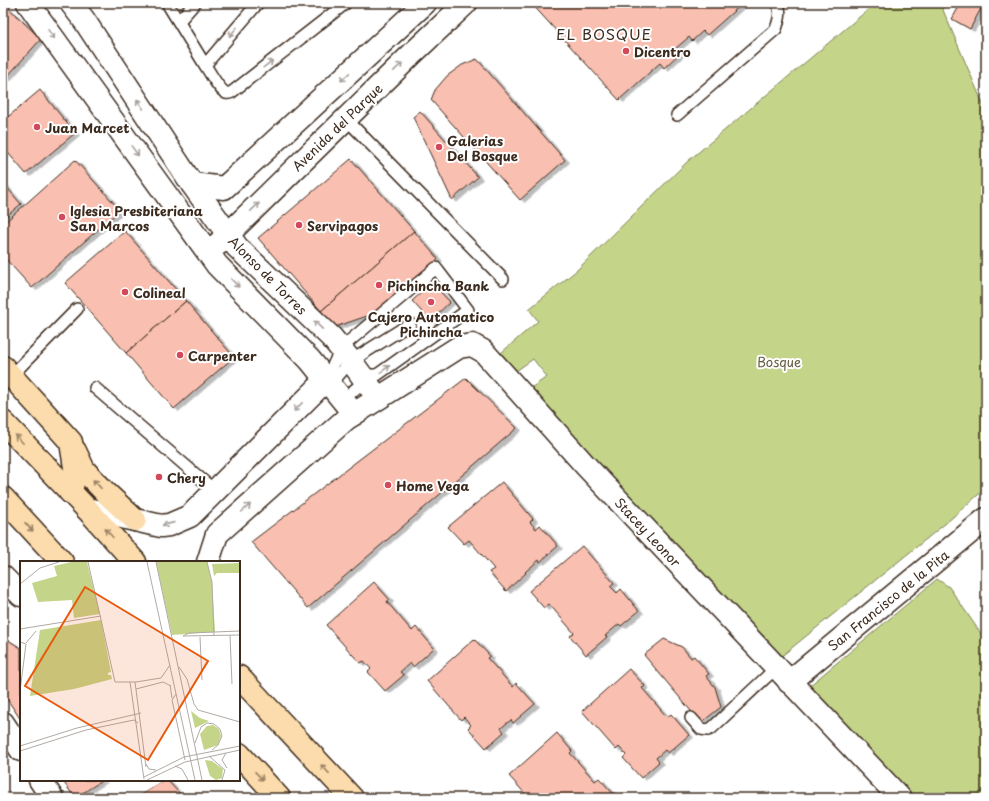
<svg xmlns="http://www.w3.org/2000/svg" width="989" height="801" viewBox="0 0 989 801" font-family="'Playpen Sans',sans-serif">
  <defs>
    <filter id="shadow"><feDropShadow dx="4.5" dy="2.5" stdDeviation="0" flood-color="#0004"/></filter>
  </defs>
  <rect width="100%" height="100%" fill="#fff"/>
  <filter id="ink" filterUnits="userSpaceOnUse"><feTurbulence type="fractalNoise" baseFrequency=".025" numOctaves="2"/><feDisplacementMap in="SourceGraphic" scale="8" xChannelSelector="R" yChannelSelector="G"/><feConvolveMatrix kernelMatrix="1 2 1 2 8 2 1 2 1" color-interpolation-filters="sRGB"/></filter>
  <g filter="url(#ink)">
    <!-- green -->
    <g fill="#c4d58a" stroke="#808054">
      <path d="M876,3h64l46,108v377l-40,35 -173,140 -245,-273 19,-13 -14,-18 -17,12 -15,-18 37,-32 -9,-12 48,-39 111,-109z"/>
      <path d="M937,579l12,8 37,54v157h-83l-95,-111z"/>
    </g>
    <!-- building -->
    <g fill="#f9bfb0" stroke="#3b2a1e" filter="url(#shadow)">
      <path d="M3,3l38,36 -36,40 -2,-3z"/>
      <path d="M531,3h212l-36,32 -4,-4 -11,10 -3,-4 -14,12 5,4 -16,15 -4,-5 -41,37z"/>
      <path d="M961,3h23l-14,26 -18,-10z"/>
      <path d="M477,59l88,101 -45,40 -89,-100 4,-10 12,-14 15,-11z"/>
      <path d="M40,90l35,43 -49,41 -23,-27v-26z"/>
      <path d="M420,111l58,66 -26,23 -39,-83z"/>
      <path d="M351,159l63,72 -93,80 -63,-73z"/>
      <path d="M75,160l45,50 -88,78 -29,-32v-32z"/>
      <path d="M3,183l18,21 -18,15z"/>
      <path d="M125,231l61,70 -60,52 -61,-70z"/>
      <path d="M414,231l24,28 -62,54 -41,14 -14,-16z"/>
      <path d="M432,283l18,19 -20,19 -18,-20z"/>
      <path d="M186,301l48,56 -60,52 -48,-56z"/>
      <path d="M466,378l51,50 -209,180 -57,-66z"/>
      <path d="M502,482l31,37 -3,3 6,7 4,-4 18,21 -18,16 -1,-2 -14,12 1,1 -20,18 -17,-19 5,-3 -25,-29 -5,4 -16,-17z"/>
      <path d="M582,546l32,37 -4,3 7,7 4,-4 18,22 -18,15 -2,-2 -14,12 2,1 -21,18 -16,-19 4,-3 -25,-29 -5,4 -15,-17z"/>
      <path d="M374,582l15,17 -2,3 25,29 4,-4 18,21 -21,19 -3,-4 -10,9 4,3 -19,16 -17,-19 3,-3 -7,-8 -4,2 -34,-38z"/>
      <path d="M3,637l18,11v72l-18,-27v-8l3,-5 1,-21 -4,-6z"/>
      <path d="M474,639l16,17 -3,2 26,29 3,-4 19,21 -22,19 -2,-3 -10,8 3,4 -18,16 -18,-20 3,-3 -7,-8 -3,3 -34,-39z"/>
      <path d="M664,639l18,8 9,11 3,-2 15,18 -3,2 9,11 6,20 -20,16 -57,-68z"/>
      <path d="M629,669l16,17 -3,2 25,29 4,-3 18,21 -21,18 -3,-3 -9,8 3,4 -18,16 -18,-20 3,-3 -7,-8 -3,3 -34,-39z"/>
      <path d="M557,733l15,18 -2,2 25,28 4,-3 18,20h-88l-20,-22z"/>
      <path d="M62,780h41l-28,18z"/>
      <path d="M165,780h2l12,13 -4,3 1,2h-38l-1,-1z"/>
    </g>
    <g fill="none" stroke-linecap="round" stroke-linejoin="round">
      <defs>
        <g id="lane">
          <path d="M167,3l38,62"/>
          <path d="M258,3l-53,62c4,6 14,25 21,28 3,1 4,0 6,-1l114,-89"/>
          <path d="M179,21l16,-18"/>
          <path d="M677,115l99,-86c3,-9 6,-17 1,-26"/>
          <path d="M346,119l157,160"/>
          <path d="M11,376l66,-67"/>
          <path d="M326,380l15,-31 6,-6 89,-75 32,42 -91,65h-6l-28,25"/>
          <path d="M330,385l21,-24 59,-37"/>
          <path d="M95,388l120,103"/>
          <path d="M691,718l10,11 7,1 4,-2 64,-60"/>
        </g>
        <g id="street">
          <path d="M28,3l189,262 93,95 44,54"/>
          <path d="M71,3l13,17 108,164 45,63 95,91 19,23 27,37"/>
          <path d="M192,184l32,4 201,-185"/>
          <path d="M218,244l195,-191 53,-50"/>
          <path d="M87,509l74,17 8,-1 21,-9 136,-136"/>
          <path d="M208,562l9,-28 129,-115 113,-72 13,-2 11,6 103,115 314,332"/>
          <path d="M3,577l18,18"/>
          <path d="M789,682l197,-163"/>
          <path d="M3,723l18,27"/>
          <path d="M40,780l12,18"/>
        </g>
        <g id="primary">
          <path d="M3,367l68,75 5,32 -6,18"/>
          <path d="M3,422l84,87 48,53"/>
          <path d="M75,451l9,19 21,22 30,28"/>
          <path d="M3,498l59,64"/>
          <path d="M239,677l113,121"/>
          <path d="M239,754l40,44"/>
        </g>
      </defs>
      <!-- lane casing -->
      <use href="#lane" stroke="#3b2a1e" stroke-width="14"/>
      <!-- street casing -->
      <use href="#street" stroke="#3b2a1e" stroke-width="25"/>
      <!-- primary casing -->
      <use href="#primary" stroke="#3b2a1e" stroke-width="25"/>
      <!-- lane -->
      <use href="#lane" stroke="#fff" stroke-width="11"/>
      <!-- street -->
      <use href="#street" stroke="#fff" stroke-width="22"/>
      <!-- primary -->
      <use href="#primary" stroke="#fcdcac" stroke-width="22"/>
    </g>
    <!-- one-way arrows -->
    <defs><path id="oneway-shaft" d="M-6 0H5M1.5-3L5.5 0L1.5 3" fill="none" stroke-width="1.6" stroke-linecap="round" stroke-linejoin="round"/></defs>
    <g stroke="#a79f9a">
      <use href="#oneway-shaft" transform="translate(233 32) rotate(131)"/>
      <use href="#oneway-shaft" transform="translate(51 34) rotate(54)"/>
      <use href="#oneway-shaft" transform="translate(268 64) rotate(-38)"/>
      <use href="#oneway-shaft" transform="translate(398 67) rotate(-44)"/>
      <use href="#oneway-shaft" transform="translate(345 77) rotate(137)"/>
      <use href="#oneway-shaft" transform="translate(140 104) rotate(-124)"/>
      <use href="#oneway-shaft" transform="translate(135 151) rotate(54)"/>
      <use href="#oneway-shaft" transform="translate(255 207) rotate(-44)"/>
      <use href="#oneway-shaft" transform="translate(235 283) rotate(46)"/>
      <use href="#oneway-shaft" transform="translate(318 325) rotate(-136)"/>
      <use href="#oneway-shaft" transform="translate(385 369) rotate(-36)"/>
      <use href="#oneway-shaft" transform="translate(298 407) rotate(134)"/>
      <use href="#oneway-shaft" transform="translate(246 508) rotate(-42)"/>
      <use href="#oneway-shaft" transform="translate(168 524) rotate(167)"/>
    </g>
    <g stroke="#9c8365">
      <use href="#oneway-shaft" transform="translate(19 439) rotate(-134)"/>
      <use href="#oneway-shaft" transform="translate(97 484) rotate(-133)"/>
      <use href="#oneway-shaft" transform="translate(29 527) rotate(47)"/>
      <use href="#oneway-shaft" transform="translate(109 533) rotate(-132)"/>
      <use href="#oneway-shaft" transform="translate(325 769) rotate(-133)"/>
      <use href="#oneway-shaft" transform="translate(259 776) rotate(47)"/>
    </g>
  </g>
  <!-- markers -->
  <g fill="#d1495b" stroke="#fff" stroke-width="1.5">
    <circle cx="626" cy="51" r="4"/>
    <circle cx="37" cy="127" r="4"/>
    <circle cx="439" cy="147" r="4"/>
    <circle cx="62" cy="217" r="4"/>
    <circle cx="299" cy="225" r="4"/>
    <circle cx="379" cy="285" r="4"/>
    <circle cx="125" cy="292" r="4"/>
    <circle cx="431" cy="302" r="4"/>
    <circle cx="180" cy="355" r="4"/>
    <circle cx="159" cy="477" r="4"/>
    <circle cx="388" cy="485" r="4"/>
  </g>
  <g text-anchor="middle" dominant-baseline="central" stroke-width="4" stroke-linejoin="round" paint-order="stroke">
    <!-- poi labels -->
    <g font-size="13" font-weight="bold" fill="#3b2a1e" stroke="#fff" text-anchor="start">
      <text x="634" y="51">Dicentro</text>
      <text x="45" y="127">Juan Marcet</text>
      <text x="447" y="140">Galerias<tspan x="447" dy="15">Del Bosque</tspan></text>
      <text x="70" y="210">Iglesia Presbiteriana<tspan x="70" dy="15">San Marcos</tspan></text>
      <text x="307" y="225">Servipagos</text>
      <text x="387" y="285">Pichincha Bank</text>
      <text x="133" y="292">Colineal</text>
      <text x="431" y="316" text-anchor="middle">Cajero Automatico<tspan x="431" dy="15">Pichincha</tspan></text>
      <text x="188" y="355">Carpenter</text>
      <text x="167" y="477">Chery</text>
      <text x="396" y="485">Home Vega</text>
    </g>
    <!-- street labels -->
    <g font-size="13" fill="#3b2a1e" stroke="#fff">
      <text transform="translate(337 127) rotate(-44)">Avenida del Parque</text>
      <text transform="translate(268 275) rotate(45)">Alonso de Torres</text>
      <text transform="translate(648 532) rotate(47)">Stacey Leonor</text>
      <text transform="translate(888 600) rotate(-39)">San Francisco de la Pita</text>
    </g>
    <!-- park labels -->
    <g font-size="13" fill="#645d3e" stroke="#fff">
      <text x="779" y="361">Bosque</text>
    </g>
    <!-- quarter labels -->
    <g font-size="15" letter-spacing="1" fill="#3b2a1e" stroke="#fff">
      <text x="604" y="33">EL BOSQUE</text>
    </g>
  </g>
  <!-- overview -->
  <g transform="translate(20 561)">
    <rect width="220" height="220" fill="#fff"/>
    <path d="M51,1h16l13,52 -26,4 -2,-18 -34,2 -6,-19 25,-7 -3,-10zM136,1h51l5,20 3,50 -43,3zM220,2v10h-23l-3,3 -2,-12zM81,59l10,52 -3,1v2h3l1,4 -38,10 -44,7 10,-66zM171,150l9,7 9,3 -14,7zM193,164l6,4 2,7 -3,9 -14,5 -4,-16 7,-8zM185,199l7,1 11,8 -1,9 -6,2 -6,-4z" fill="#c4d58a"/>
    <path fill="none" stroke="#b1aaa5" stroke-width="1" d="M68,1l27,120h21l25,-4 9,-13M127,1l48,218M136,1l46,218M187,1l5,20 2,54M0,23l20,-16 19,-6M0,68l81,-13M210,74l2,49M163,75l6,-3 51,-2M163,75l57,-1M180,76l2,43M0,81l6,2 -6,47M6,82l10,-12M159,106l8,12 7,25 4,6 42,12M110,121l14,97M115,121l11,85M150,124l2,13M116,128l27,-7 8,4M156,133l-4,6 13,60M175,182l6,-16 6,-4 7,1 6,5 2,7 -4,9 -6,5M0,185l57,-18 64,-15M0,190l66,-21 48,-10 4,3M206,192l-4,7 5,8M189,195l16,14 -3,10M126,203l3,5 7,1M155,205l7,3 6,11M124,216l40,-20 56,-11M127,219l38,-18 55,-12"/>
    <path fill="#e8590c" fill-opacity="0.15" stroke="#e8590c" stroke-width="2" d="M65,26l123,74 -60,99 -123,-74z"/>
    <rect width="220" height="220" fill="none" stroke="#3b2a1e" stroke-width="2"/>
  </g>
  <!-- margin -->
  <rect width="989" height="801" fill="none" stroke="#fff" stroke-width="16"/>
  <rect x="8" y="8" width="973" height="785" fill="none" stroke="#3b2a1e" stroke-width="1.5" filter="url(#ink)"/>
</svg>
